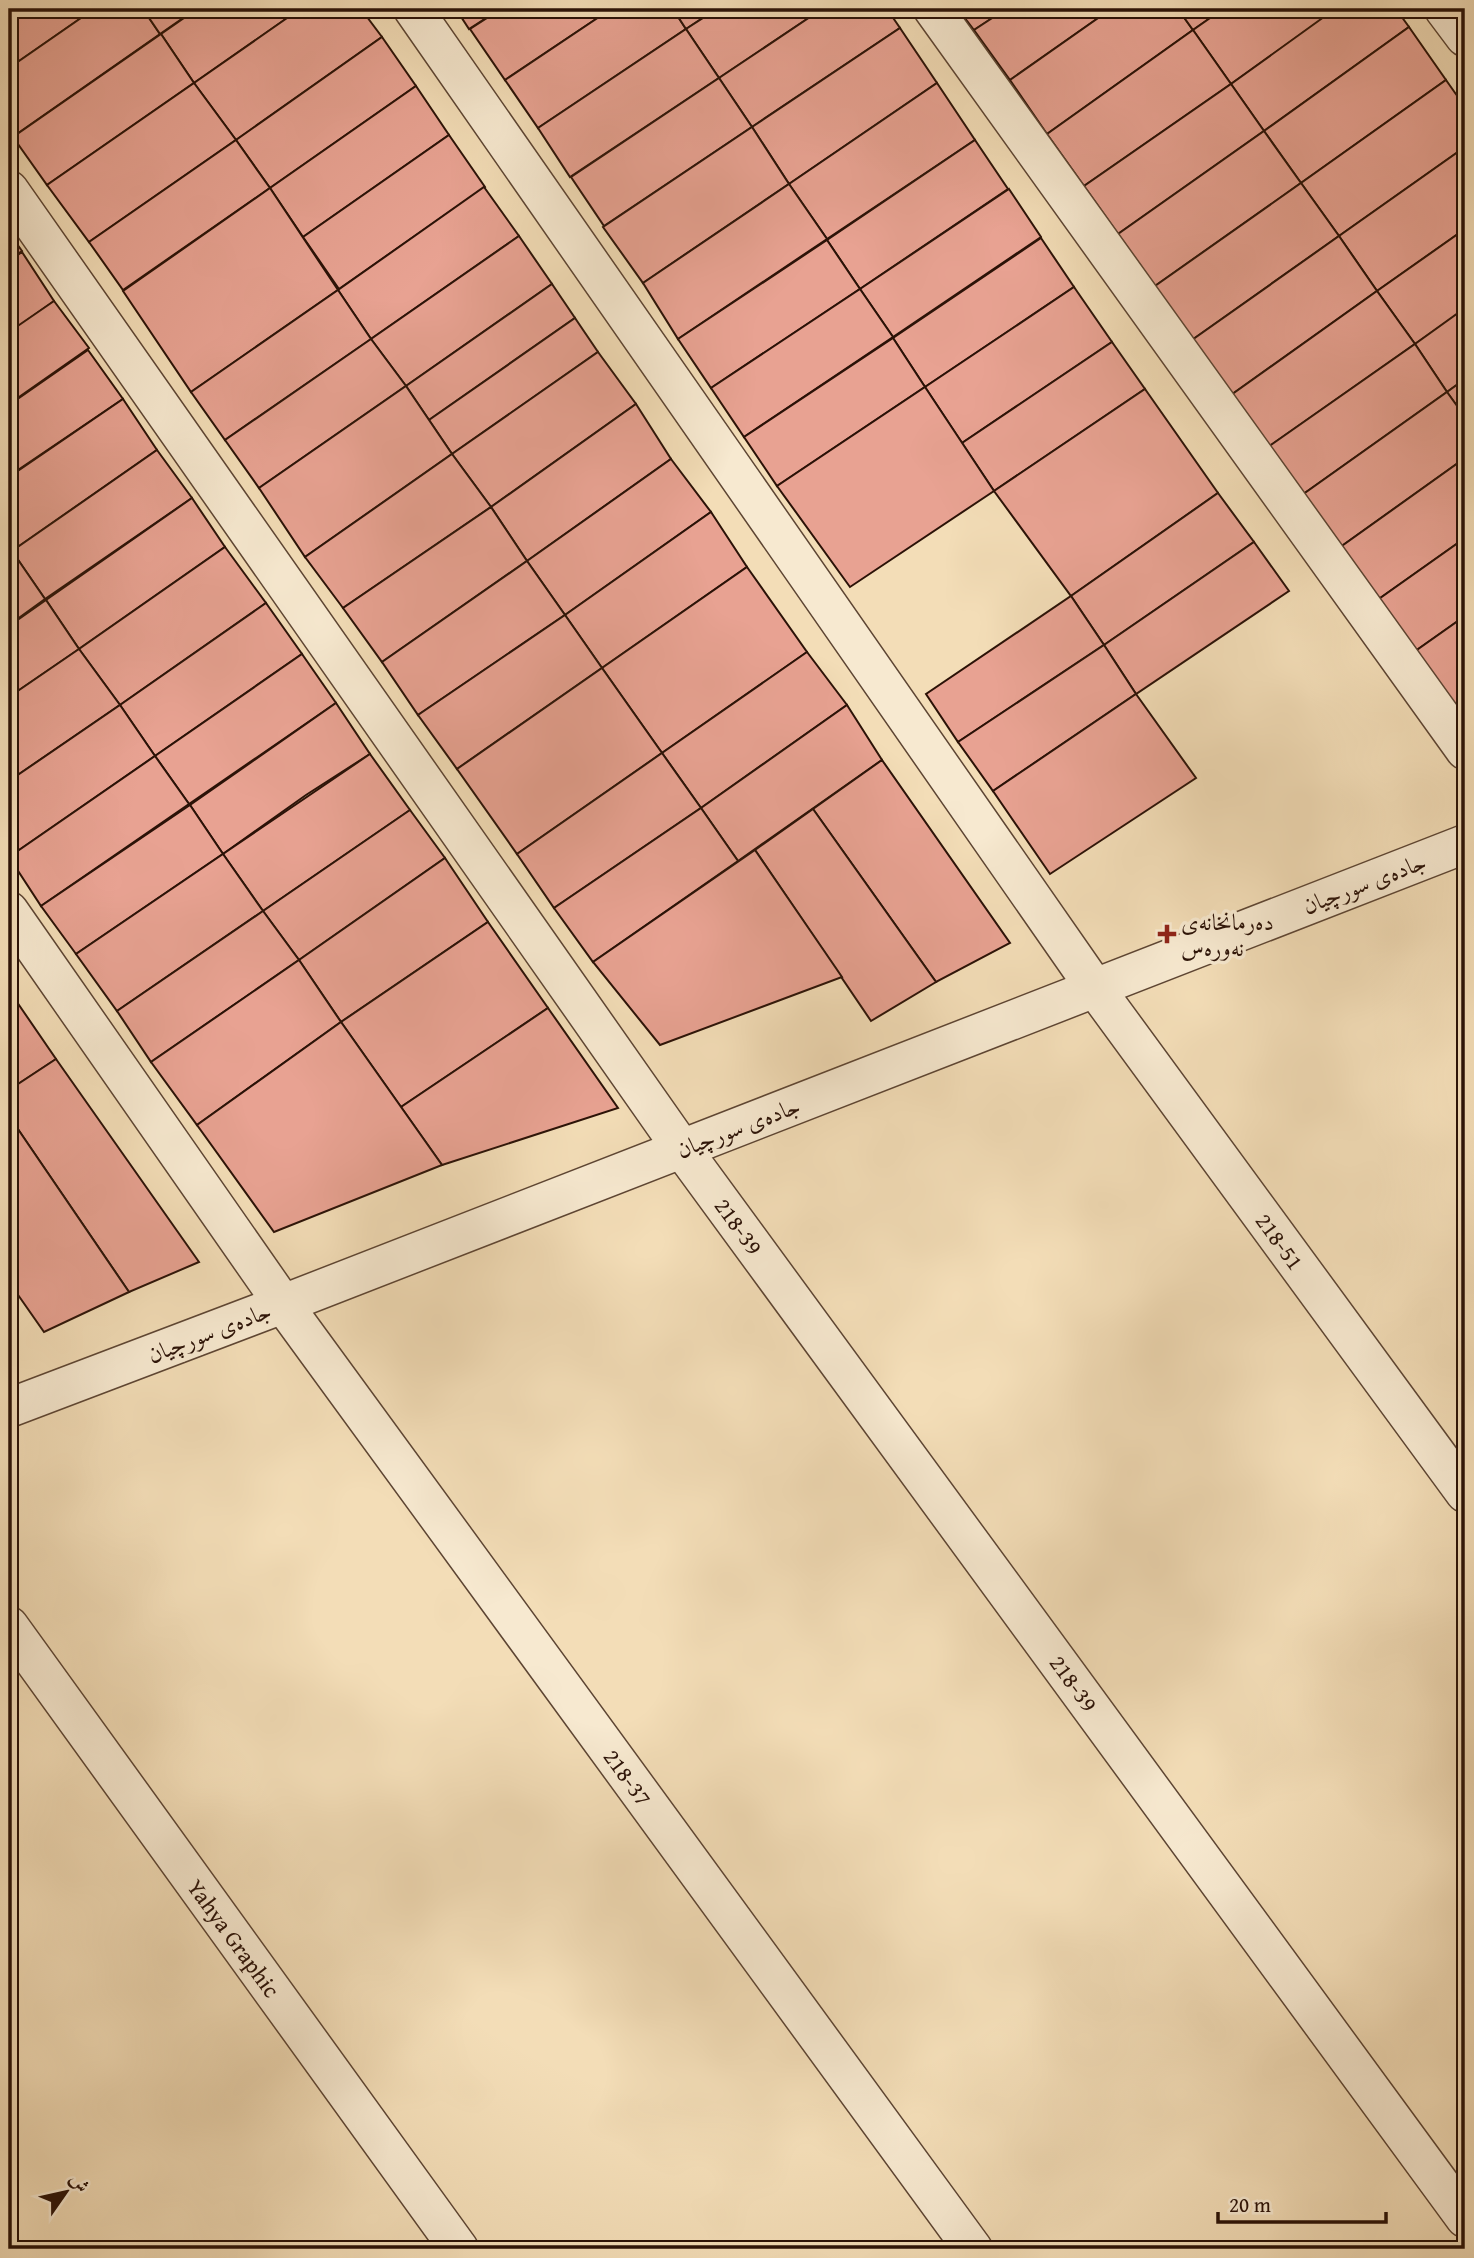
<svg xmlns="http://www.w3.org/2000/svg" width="1474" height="2258" viewBox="0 0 1474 2258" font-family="'Gentium Book Plus',Amiri,serif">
  <rect width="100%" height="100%" fill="#f3ddb7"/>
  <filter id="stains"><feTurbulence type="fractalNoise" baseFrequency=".00286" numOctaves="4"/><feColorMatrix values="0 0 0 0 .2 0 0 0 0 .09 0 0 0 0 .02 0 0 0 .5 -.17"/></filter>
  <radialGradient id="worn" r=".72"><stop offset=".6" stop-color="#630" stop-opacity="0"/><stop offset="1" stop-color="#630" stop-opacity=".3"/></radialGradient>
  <!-- building -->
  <g fill="#e8a292" stroke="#2b1207" stroke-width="2">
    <path d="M9,9h85l-85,59z"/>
    <path d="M94,9h49l17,25 -146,102 -5,-8v-60z"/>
    <path d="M143,9h53l-36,25z"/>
    <path d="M197,9h103l-106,74 -33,-49z"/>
    <path d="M300,9h61l21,28 -146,103 -42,-57z"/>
    <path d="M456,9h44l-31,20z"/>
    <path d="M501,9h110l-106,71 -35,-51z"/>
    <path d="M611,9h62l13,20 -148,99 -33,-48z"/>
    <path d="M673,9h43l-30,20z"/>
    <path d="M717,9h105l-103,69 -33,-49z"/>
    <path d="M822,9h65l13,19 -148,99 -33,-49z"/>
    <path d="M958,9h48l-32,21z"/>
    <path d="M1006,9h105l-101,71 -36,-50z"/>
    <path d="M1111,9h67l15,21 -146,104 -37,-54z"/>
    <path d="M1178,9h45l-30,21z"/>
    <path d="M1223,9h113l-105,75 -38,-54z"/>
    <path d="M1335,9h61l13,18 -145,104 -33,-47z"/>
    <path d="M1409,27l37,53 -145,103 -37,-52z"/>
    <path d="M900,28l37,55 -148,101 -37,-57z"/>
    <path d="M686,29l33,49 -149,99 -32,-49z"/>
    <path d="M1193,30l38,54 -147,102 -37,-52z"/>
    <path d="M161,34l33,49 -147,102 -34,-48z"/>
    <path d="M382,37l34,49 -146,102 -34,-48z"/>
    <path d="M719,78l33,49 -148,99 -33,-49z"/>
    <path d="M1446,80l19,27v40l-126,89 -38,-53z"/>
    <path d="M194,83l42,57 -147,102 -42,-57z"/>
    <path d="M937,83l38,57 -148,99 -38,-55z"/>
    <path d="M1231,84l33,47 -146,103 -34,-48z"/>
    <path d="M416,86l33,49 -146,102 -33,-49z"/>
    <path d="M752,127l37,57 -146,99 -40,-56z"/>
    <path d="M1264,131l37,52 -146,103 -37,-52z"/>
    <path d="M449,135l36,52 -146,102 -36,-52z"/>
    <path d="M236,140l34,48 -147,102 -34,-48z"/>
    <path d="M975,140l33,49 -148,100 -33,-49z"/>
    <path d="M1465,147v82l-88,62 -38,-55z"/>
    <path d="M1301,183l38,53 -147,104 -37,-54z"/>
    <path d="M789,184l38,55 -149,100 -35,-56z"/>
    <path d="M484,187l35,49 -148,103 -33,-49z"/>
    <path d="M270,188l68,102 -147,102 -68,-101z"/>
    <path d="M1009,189l32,48 -148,100 -33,-48z"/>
    <path d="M1465,229v80l-50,35 -38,-53z"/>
    <path d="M9,233l13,18 -13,9z"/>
    <path d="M519,236l33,48 -146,102 -35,-47z"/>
    <path d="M1339,236l38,55 -146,104 -39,-55z"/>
    <path d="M1041,238l33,49 -149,100 -32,-49z"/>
    <path d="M827,240l33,49 -149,99 -33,-49z"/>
    <path d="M22,252l32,49 -45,32v-72z"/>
    <path d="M552,284l23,34 -146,102 -23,-34z"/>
    <path d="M1074,287l38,55 -150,101 -37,-56z"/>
    <path d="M860,289l33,48 -149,100 -33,-49z"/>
    <path d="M338,290l33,49 -146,101 -34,-48z"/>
    <path d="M1377,291l38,53 -147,103 -37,-52z"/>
    <path d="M54,301l35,47 -80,56v-72z"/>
    <path d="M1465,308v71l-18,13 -32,-48z"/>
    <path d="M575,318l23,34 -146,102 -23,-34z"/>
    <path d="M893,338l32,49 -148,99 -33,-49z"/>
    <path d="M371,339l35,47 -147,102 -34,-48z"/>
    <path d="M1112,342l33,47 -151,102 -32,-48z"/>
    <path d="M1415,344l32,48 -145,103 -34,-48z"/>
    <path d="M88,350l35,49 -114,77v-71z"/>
    <path d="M598,352l38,52 -145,103 -39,-53z"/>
    <path d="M1465,379v38l-18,-25z"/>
    <path d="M406,386l46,68 -147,103 -46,-69z"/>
    <path d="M925,387l69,104 -144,96 -73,-101z"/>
    <path d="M1145,389l73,104 -147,103 -77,-105z"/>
    <path d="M1447,392l18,25v41l-126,90 -37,-53z"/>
    <path d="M123,399l34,51 -145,101 -3,-4v-70z"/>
    <path d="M636,404l35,55 -144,102 -36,-54z"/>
    <path d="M157,450l35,48 -147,101 -33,-48z"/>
    <path d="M452,454l39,53 -148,101 -38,-51z"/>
    <path d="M1465,458v80l-89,63 -37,-53z"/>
    <path d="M671,459l40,53 -146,103 -38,-54z"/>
    <path d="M1218,493l36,49 -150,103 -33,-49z"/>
    <path d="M192,498l33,49 -146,102 -33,-49z"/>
    <path d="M491,507l36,54 -145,101 -39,-54z"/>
    <path d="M711,512l36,55 -145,101 -37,-53z"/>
    <path d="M1465,538v78l-51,36 -38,-51z"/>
    <path d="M1254,542l35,49 -153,103 -32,-49z"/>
    <path d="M225,547l41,56 -146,102 -41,-56z"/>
    <path d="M12,551l33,48 -36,26v-72z"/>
    <path d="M527,561l38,54 -147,100 -36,-53z"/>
    <path d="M747,567l60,85 -145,101 -60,-85z"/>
    <path d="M1071,596l33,49 -146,97 -32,-48z"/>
    <path d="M46,600l33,49 -70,48v-71z"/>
    <path d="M266,603l36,51 -147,102 -35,-51z"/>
    <path d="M565,615l37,53 -145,101 -39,-54z"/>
    <path d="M1465,616v111l-51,-75z"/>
    <path d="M1104,645l32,49 -143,97 -35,-49z"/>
    <path d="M79,649l41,56 -111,76v-84z"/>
    <path d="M807,652l40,53 -146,103 -39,-55z"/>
    <path d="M302,654l34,49 -147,101 -34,-48z"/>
    <path d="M602,668l60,85 -145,101 -60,-85z"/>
    <path d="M1136,694l60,84 -146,96 -57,-83z"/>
    <path d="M336,703l34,51 -64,41 -83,59 -33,-49z"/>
    <path d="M120,705l35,51 -146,101v-76z"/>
    <path d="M847,705l35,55 -144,101 -37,-53z"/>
    <path d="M662,753l39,55 -147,100 -37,-54z"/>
    <path d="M370,754l40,56 -147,101 -40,-57z"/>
    <path d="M155,756l34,48 -148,102 -32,-49z"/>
    <path d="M882,760l128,183 -74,39 -123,-173z"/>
    <path d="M190,805l33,49 -147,100 -35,-48z"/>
    <path d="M701,808l37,53 -145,101 -39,-54z"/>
    <path d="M813,809l123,173 -65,39 -116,-171z"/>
    <path d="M410,810l35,48 -146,102 -36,-49z"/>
    <path d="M755,850l87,127 -182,68 -67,-83z"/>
    <path d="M223,854l40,57 -146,100 -41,-57z"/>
    <path d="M445,858l43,64 -147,100 -42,-62z"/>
    <path d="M263,911l36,49 -148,102 -34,-51z"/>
    <path d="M488,922l60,86 -147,99 -60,-85z"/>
    <path d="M299,960l42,62 -144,103 -46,-63z"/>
    <path d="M19,1005l37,54 -47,31v-78z"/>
    <path d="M548,1008l70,100 -176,57 -41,-58z"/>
    <path d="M341,1022l101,143 -168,67 -77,-107z"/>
    <path d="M56,1059l143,203 -70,30 -120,-176v-26z"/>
    <path d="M9,1116l120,176 -85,40 -35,-50z"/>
  </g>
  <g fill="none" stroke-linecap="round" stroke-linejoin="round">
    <defs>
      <g id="minor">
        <path d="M413,9l682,979 370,505"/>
        <path d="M933,9l532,741"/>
        <path d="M1444,9l21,28"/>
        <path d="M9,190l673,959 783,1069"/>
        <path d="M9,911l274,393 690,945"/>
        <path d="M9,1408l274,-104 1182,-460"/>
        <path d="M9,1626l450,623"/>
      </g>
    </defs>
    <!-- minor casing -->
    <use href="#minor" stroke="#5d4533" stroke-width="41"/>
    <!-- minor -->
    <use href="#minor" stroke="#f7e9d0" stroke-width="38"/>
  </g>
  <!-- markers -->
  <path fill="#8f2418" stroke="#f7e9d0" stroke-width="2.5" d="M1163.5 923.5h7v7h7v7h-7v7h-7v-7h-7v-7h7z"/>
  <g text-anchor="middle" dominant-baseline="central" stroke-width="7" stroke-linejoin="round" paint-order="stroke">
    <!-- street labels -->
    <g font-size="23" fill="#2b1207" stroke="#f7e9d0">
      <text transform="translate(1364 883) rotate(-21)">جادەی سورچیان</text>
      <text transform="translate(738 1127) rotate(-21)">جادەی سورچیان</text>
      <text transform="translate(739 1226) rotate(54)">218-39</text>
      <text transform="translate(1280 1241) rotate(54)">218-51</text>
      <text transform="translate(209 1332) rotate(-21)">جادەی سورچیان</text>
      <text transform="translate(1074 1683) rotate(54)">218-39</text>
      <text transform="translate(628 1777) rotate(54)">218-37</text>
      <text transform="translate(234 1938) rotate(54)">Yahya Graphic</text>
    </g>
    <!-- poi labels -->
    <g font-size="23" fill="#2b1207" stroke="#f7e9d0" text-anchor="start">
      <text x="1181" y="921">دەرمانخانەی<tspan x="1181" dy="26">نەورەس</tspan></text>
    </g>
  </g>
  <!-- margin -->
  <rect width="1474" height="2258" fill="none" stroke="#f3ddb7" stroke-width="35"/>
  <rect x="10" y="10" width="1453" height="2237" fill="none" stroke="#2b1207" stroke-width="3.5"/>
  <rect x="18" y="18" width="1439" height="2223" fill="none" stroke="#2b1207" stroke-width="2"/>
  <!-- north arrow -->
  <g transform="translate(66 2192) rotate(56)" stroke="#f7e9d0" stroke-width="5" paint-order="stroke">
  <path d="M0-5L12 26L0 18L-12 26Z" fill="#2b1207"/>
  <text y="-10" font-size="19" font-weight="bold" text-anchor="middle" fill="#2b1207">ش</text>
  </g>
  <!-- scale -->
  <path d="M1218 2212v10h168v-10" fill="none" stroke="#2b1207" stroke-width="3.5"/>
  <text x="1229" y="2212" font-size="21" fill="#2b1207" stroke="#f7e9d0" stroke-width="5" paint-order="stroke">20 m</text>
  <rect width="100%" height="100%" filter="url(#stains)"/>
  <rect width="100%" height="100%" fill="url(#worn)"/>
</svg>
